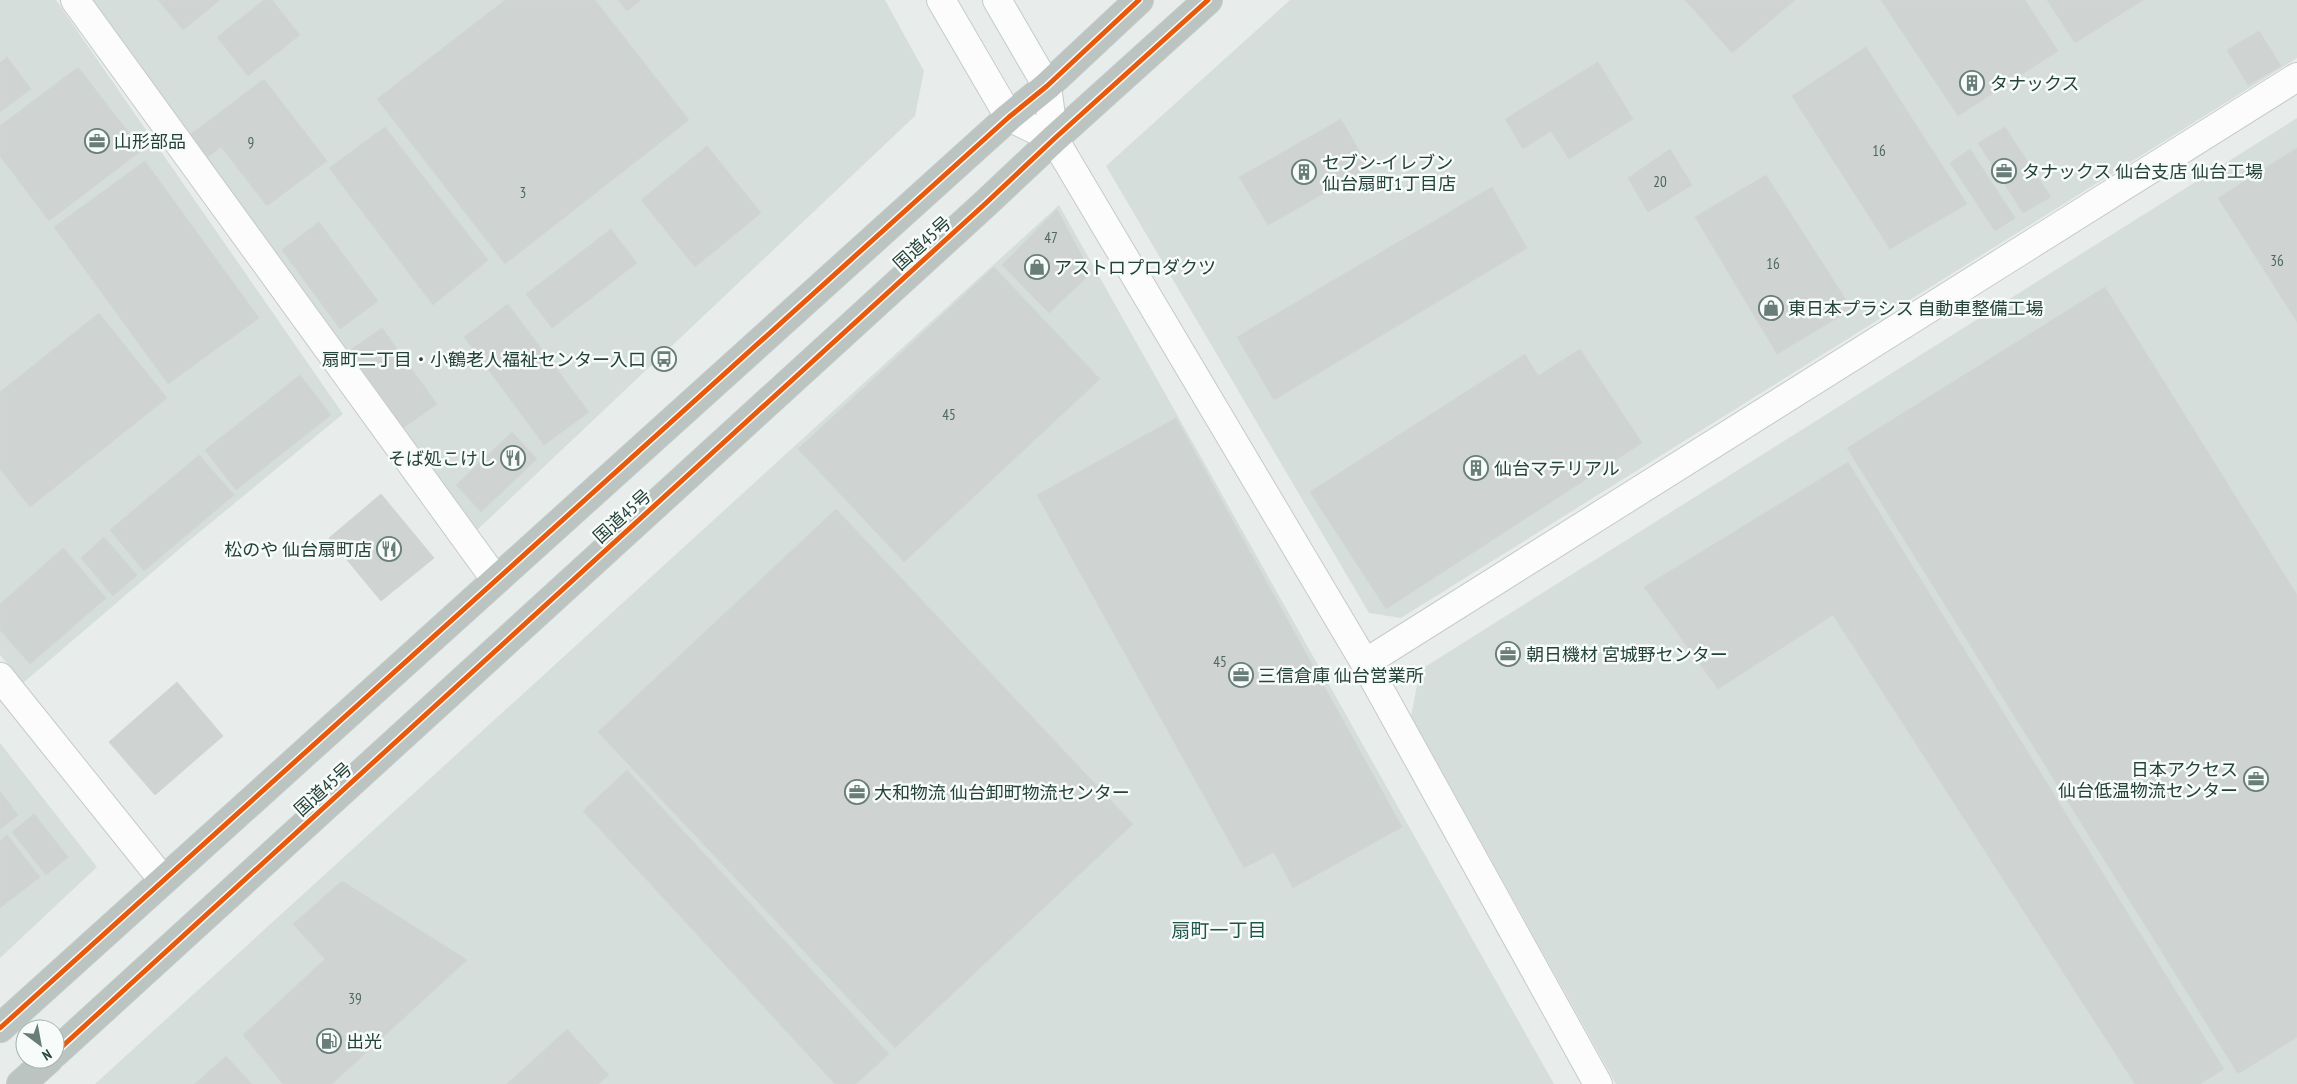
<svg xmlns="http://www.w3.org/2000/svg" width="2297" height="1084" viewBox="0 0 2297 1084" font-family="'PT Sans Narrow','Noto Sans JP',sans-serif">
  <rect width="100%" height="100%" fill="#e8edeb"/>
  <!-- built -->
  <g fill="#d6dedb">
    <path d="M0,0h56l287,414 -153,126 -167,143 -23,-28z"/>
    <path d="M88,0h797l39,71 -9,45 -440,416z"/>
    <path d="M1290,0h1007v58l-896,560 -32,-5 -263,-447z"/>
    <path d="M2297,118v966h-681l-205,-368 9,-46z"/>
    <path d="M1059,205l495,879h-1459z"/>
    <path d="M0,743l97,124 -97,91z"/>
  </g>
  <!-- building -->
  <g fill="#cfd4d2" stroke="#d1d6d4">
    <path d="M158,0h62l-37,30z"/>
    <path d="M264,0h8l28,35 -52,41 -31,-39z"/>
    <path d="M505,0h90l94,120 -184,144 -128,-165z"/>
    <path d="M618,0h23l-14,11z"/>
    <path d="M1685,0h110l-63,53z"/>
    <path d="M1881,0h144l33,51 -100,65z"/>
    <path d="M2047,0h96l-68,43z"/>
    <path d="M2259,31l22,35 -33,19 -21,-35z"/>
    <path d="M1866,47l101,157 -77,45 -98,-153z"/>
    <path d="M7,57l24,32 -31,23v-49z"/>
    <path d="M1598,62l35,57 -64,40 -18,-28 -28,18 -18,-30z"/>
    <path d="M78,67l64,83 -93,71 -49,-65v-30z"/>
    <path d="M264,79l63,82 -60,45 -46,-59 -17,13 -17,-23z"/>
    <path d="M1341,119l28,49 -101,57 -29,-48z"/>
    <path d="M385,127l103,133 -55,45 -104,-137z"/>
    <path d="M2005,127l46,70 -28,16 -45,-70z"/>
    <path d="M707,146l54,67 -66,54 -54,-67z"/>
    <path d="M2297,148v174l-79,-124z"/>
    <path d="M1670,149l22,36 -44,27 -20,-34z"/>
    <path d="M1970,149l45,69 -20,13 -45,-68z"/>
    <path d="M145,161l114,157 -91,66 -114,-157z"/>
    <path d="M1766,175l86,134 -75,45 -82,-137z"/>
    <path d="M1492,187l35,61 -253,152 -37,-63z"/>
    <path d="M1057,209l34,64 -42,40 -47,-48z"/>
    <path d="M319,222l59,79 -38,28 -58,-79z"/>
    <path d="M611,229l26,34 -85,65 -26,-34z"/>
    <path d="M994,267l106,112 -196,183 -106,-113z"/>
    <path d="M2105,287l192,308v442l-59,37 -391,-626z"/>
    <path d="M508,304l81,108 -45,33 -80,-108z"/>
    <path d="M99,313l68,85 -137,109 -30,-38v-77z"/>
    <path d="M382,328l55,76 -34,24 -54,-77z"/>
    <path d="M1580,349l62,94 -256,166 -76,-117 215,-138 13,22z"/>
    <path d="M300,375l31,40 -95,75 -31,-40z"/>
    <path d="M1176,418l226,409 -109,61 -19,-36 -30,16 -207,-373z"/>
    <path d="M512,432l25,27 -56,53 -25,-27z"/>
    <path d="M199,455l35,40 -90,76 -34,-41z"/>
    <path d="M1848,462l376,607 -24,15h-65l-302,-469 -115,74 -74,-102z"/>
    <path d="M381,494l53,64 -53,43 -52,-63z"/>
    <path d="M836,509l297,315 -238,224 -297,-316z"/>
    <path d="M104,537l33,38 -24,21 -32,-38z"/>
    <path d="M63,548l43,50 -76,66 -30,-34v-26z"/>
    <path d="M177,682l46,54 -68,59 -46,-53z"/>
    <path d="M627,770l262,284 -33,30h-21l-252,-273z"/>
    <path d="M0,791l18,24 -18,14z"/>
    <path d="M34,814l34,43 -22,18 -34,-43z"/>
    <path d="M7,835l33,42 -40,31v-67z"/>
    <path d="M342,881l125,79 -135,124h-49l-40,-49 82,-76 -32,-35z"/>
    <path d="M567,1029l42,46 -11,9h-91z"/>
    <path d="M226,1056l26,28h-57z"/>
  </g>
  <g fill="none" stroke-linecap="round" stroke-linejoin="round">
    <defs>
      <g id="street">
        <path d="M75,0l420,579"/>
        <path d="M1054,139l311,524 233,421"/>
        <path d="M1365,663l932,-586"/>
        <path d="M0,677l163,203"/>
      </g>
      <g id="secondary">
        <path d="M941,0l68,117 45,22"/>
        <path d="M997,0l50,86 7,53"/>
      </g>
      <g id="highway">
        <path d="M0,1028l1009,-911 38,-31 92,-86"/>
        <path d="M55,1053l931,-850 68,-64 154,-139"/>
        <path d="M21,1084l28,-25"/>
      </g>
    </defs>
    <!-- street casing -->
    <use href="#street" stroke="#c5cac8" stroke-width="30"/>
    <!-- secondary casing -->
    <use href="#secondary" stroke="#c3cbc8" stroke-width="30"/>
    <!-- highway casing -->
    <use href="#highway" stroke="#c3ccc9" stroke-width="30"/>
    <!-- street -->
    <use href="#street" stroke="#fcfcfc" stroke-width="28"/>
    <!-- secondary -->
    <use href="#secondary" stroke="#fcfcfc" stroke-width="28"/>
    <!-- highway -->
    <use href="#highway" stroke="#bcc4c2" stroke-width="28"/>
    <defs>
      <g id="cycleway">
        <path d="M0,1028l1009,-911 38,-31 92,-86"/>
        <path d="M55,1053l931,-850 68,-64 154,-139"/>
      </g>
    </defs>
    <!-- cycleway casing -->
    <use href="#cycleway" stroke="#f7fbf9" stroke-width="8"/>
    <!-- cycleway -->
    <use href="#cycleway" stroke="#e8590c" stroke-width="5"/>
  </g>
  <!-- icons -->
  <defs>
    <symbol id="building-ring" viewBox="-11 -11 22 22"><circle r="9.5" fill="#f7fbf9" stroke="#697e78" stroke-width="1.5"/><path d="M-4-6H4V6H1V3H-1V6H-4ZM-2.5-4.3h1.7v1.8h-1.7ZM.8-4.3h1.7v1.8H.8ZM-2.5-1h1.7V.8h-1.7ZM.8-1h1.7V.8H.8Z" fill="#697e78"/></symbol>
    <symbol id="office-ring" viewBox="-11 -11 22 22"><circle r="9.5" fill="#f7fbf9" stroke="#697e78" stroke-width="1.5"/><path d="M-6-3h4V-5.5h4V-3h4V5H-6ZM-1-4.5V-3h2v-1.5ZM-6 0V1H6V0Z" fill="#697e78"/></symbol>
    <symbol id="shop-ring" viewBox="-11 -11 22 22"><circle r="9.5" fill="#f7fbf9" stroke="#697e78" stroke-width="1.5"/><path d="M-5-2.5h2.3a2.7 3.5 0 0 1 5.4 0H5L5.5 6h-11ZM-1.5-2.5h3a1.5 2.3 0 0 0-3 0Z" fill="#697e78"/></symbol>
    <symbol id="bus-ring" viewBox="-11 -11 22 22"><circle r="9.5" fill="#f7fbf9" stroke="#697e78" stroke-width="1.5"/><path d="M-5-6H5V4H4V6H2V4H-2V6H-4V4H-5ZM-3.5-4V0h7V-4ZM-3.5 1.2v1.5H-2V1.2ZM2 1.2v1.5H3.5V1.2Z" fill="#697e78"/></symbol>
    <symbol id="restaurant-ring" viewBox="-11 -11 22 22"><circle r="9.5" fill="#f7fbf9" stroke="#697e78" stroke-width="1.5"/><path d="M-5-6h1v4h1v-4h1v4h1v-4h1v5L-1.5 .5V6h-2V.5L-5-1ZM5-6V6H3V1.5H1.5Q1.5-4 5-6Z" fill="#697e78"/></symbol>
    <symbol id="fuel-ring" viewBox="-11 -11 22 22"><circle r="9.5" fill="#f7fbf9" stroke="#697e78" stroke-width="1.5"/><path d="M-5.5-6h7V0h2V4h1.3V-2.5L3-4.5l.8-.8L6-3V5H2.5V1h-1V6h-7ZM-4.2-4.7v3.2H.2V-4.7Z" fill="#697e78"/></symbol>
  </defs>
  <g fill-rule="evenodd">
    <use href="#building-ring" x="1958" y="69" width="28" height="28"/>
    <use href="#office-ring" x="83" y="127" width="28" height="28"/>
    <use href="#office-ring" x="1990" y="157" width="28" height="28"/>
    <use href="#building-ring" x="1290" y="158" width="28" height="28"/>
    <use href="#shop-ring" x="1023" y="253" width="28" height="28"/>
    <use href="#shop-ring" x="1757" y="294" width="28" height="28"/>
    <use href="#bus-ring" x="650" y="345" width="28" height="28"/>
    <use href="#restaurant-ring" x="499" y="444" width="28" height="28"/>
    <use href="#building-ring" x="1462" y="454" width="28" height="28"/>
    <use href="#restaurant-ring" x="375" y="535" width="28" height="28"/>
    <use href="#office-ring" x="1494" y="640" width="28" height="28"/>
    <use href="#office-ring" x="1227" y="661" width="28" height="28"/>
    <use href="#office-ring" x="2242" y="765" width="28" height="28"/>
    <use href="#office-ring" x="843" y="778" width="28" height="28"/>
    <use href="#fuel-ring" x="315" y="1027" width="28" height="28"/>
  </g>
  <g text-anchor="middle" dominant-baseline="central" stroke-width="5" stroke-linejoin="round" paint-order="stroke">
    <!-- number labels -->
    <g font-size="15" fill="#506761">
      <text x="251" y="142">9</text>
      <text x="1879" y="150">16</text>
      <text x="1660" y="181">20</text>
      <text x="523" y="192">3</text>
      <text x="1051" y="237">47</text>
      <text x="2277" y="260">36</text>
      <text x="1773" y="263">16</text>
      <text x="949" y="414">45</text>
      <text x="1220" y="661">45</text>
      <text x="355" y="998">39</text>
    </g>
    <!-- poi labels -->
    <g font-size="18" fill="#24423a" stroke="#f7fbf9" text-anchor="start">
      <text x="1990" y="83">タナックス</text>
      <text x="114" y="141">山形部品</text>
      <text x="1322" y="162">セブン-イレブン<tspan x="1322" dy="21">仙台扇町1丁目店</tspan></text>
      <text x="2022" y="171">タナックス 仙台支店 仙台工場</text>
      <text x="1054" y="267">アストロプロダクツ</text>
      <text x="1788" y="308">東日本プラシス 自動車整備工場</text>
      <text x="646" y="359" text-anchor="end">扇町二丁目・小鶴老人福祉センター入口</text>
      <text x="496" y="458" text-anchor="end">そば処こけし</text>
      <text x="1494" y="468">仙台マテリアル</text>
      <text x="372" y="549" text-anchor="end">松のや 仙台扇町店</text>
      <text x="1526" y="654">朝日機材 宮城野センター</text>
      <text x="1258" y="675">三信倉庫 仙台営業所</text>
      <text x="2238" y="769" text-anchor="end">日本アクセス<tspan x="2238" dy="21">仙台低温物流センター</tspan></text>
      <text x="874" y="792">大和物流 仙台卸町物流センター</text>
      <text x="346" y="1041">出光</text>
    </g>
    <!-- street labels -->
    <g font-size="18" fill="#24423a" stroke="#f7fbf9">
      <text transform="translate(922 243) rotate(-42)">国道45号</text>
      <text transform="translate(622 516) rotate(-42)">国道45号</text>
      <text transform="translate(323 789) rotate(-42)">国道45号</text>
    </g>
    <!-- neighbourhood labels -->
    <g font-size="19" fill="#1f5548" stroke="#f7fbf9">
      <text x="1219" y="930">扇町一丁目</text>
    </g>
  </g>
  <!-- north arrow -->
  <g transform="translate(40 1044) rotate(148)"><circle r="24" fill="#f7fbf9" stroke="#a3b1ad"/>
  <path d="M0-4L9 19L0 12L-9 19Z" fill="#697e78"/>
  <text y="-8" font-size="14" font-weight="bold" text-anchor="middle" fill="#24423a">N</text>
  </g>
</svg>
